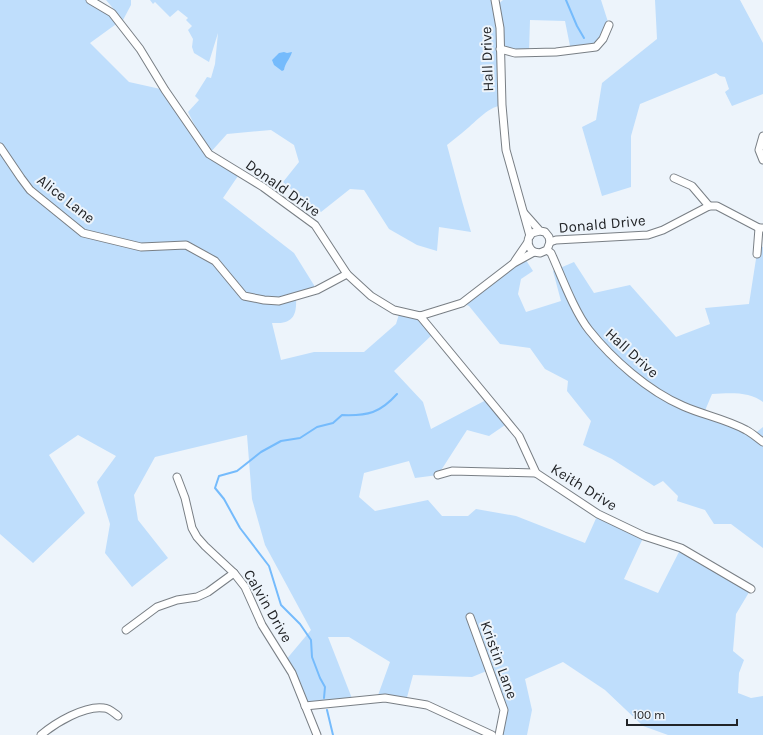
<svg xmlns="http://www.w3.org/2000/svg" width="763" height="735" viewBox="0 0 763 735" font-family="Karla,sans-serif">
  <rect width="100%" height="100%" fill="#edf4fb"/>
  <!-- green -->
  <g fill="#bfdefc">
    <path d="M0,0h90l29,22 -29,21 39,39 36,8 42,60 -19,-38 11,-12 -4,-4 12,-19 4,1 4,-14 3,-31 -9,29 -15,-9 -2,-6 1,-8 -5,-9 4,-4 -6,-6 2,-2 -10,-8 -8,7 -15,-15 -2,2 -3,-4h344l3,5 6,-5h98l8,25 -13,22 -25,4 -6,-30 -35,-1 -1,32 -28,-3 1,56c-16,3 -27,18 -40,28 -5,4 -10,8 -15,12l15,56 9,31 -32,-5 -2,24 -20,-6 -28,-16 -25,-39 -14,-1 -29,23 -20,-14 -18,-16 16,-20 -5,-17 -23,-15 -44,4 -18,20 31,19 -17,25 71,55 23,37 -21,7c1,19 -3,27 -24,26l9,37 33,-8h50l32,-28 4,-13 20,5 14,17 -40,38 29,31 8,27 57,-30 20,24 -19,13 -22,-6 -29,45 -23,3 -6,-17 -45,12 -5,24 16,14 53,-11 14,16h26l8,-7 40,7 69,27 13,-29 46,22 -20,43 34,14 23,-45 70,41 -15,25 -3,37 11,9 -5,13 -1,20 13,5 12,-2v39h-95l-25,-9 -38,-36 -42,-28 -38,17 7,31 -5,25h-28l5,-25 -15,-40 -17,7 -59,-2 -7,26 -29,-3 13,-36 -41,-25h-21l25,64 -48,5 -20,-45 26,-31 -46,-85 -13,-46 -5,-64 -92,22 -21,38 4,25 30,38 -36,29 -27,-34 5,-29 -13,-42 19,-26 -38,-21 -29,20 36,58 -52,50 -33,-29z"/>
    <path d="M106,0h25v5l-8,15z"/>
    <path d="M655,0h85l23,43v51l-31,12 -7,-14 4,-3 -4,-12 -5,-1 -4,-3 -76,31 -9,32v51l-29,9 -20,-69 14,-7 6,-37 55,-44z"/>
    <path d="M758,246l5,1v155c-13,-11 -35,-9 -51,-8l-8,19 49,22 10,-8v121l-32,-24h-17l-9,-14 -28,-9 1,-5 -15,-15 -9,5 -42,-27 -29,-14 8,-24 -24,-30 1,-10 -23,-12 -15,-21 -30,-4 -31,-38 -7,-3 62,-46 9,14 -12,8 -3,15 8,18 35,-11 -8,-30 21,-9 20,31 36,-8 46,52 34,-13 -5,-16 44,-4z"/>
  </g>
  <!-- water -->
  <path fill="#75bbfc" d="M284,52l3,1 5,-1c-2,7 -7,11 -8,18l-2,1 -8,-6 -2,-5 7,-7z"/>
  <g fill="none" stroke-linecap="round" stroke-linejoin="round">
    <!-- stream -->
    <g stroke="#75bbfc" stroke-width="2">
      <path d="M566,0l11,26 7,12"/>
      <path d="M324,698l1,-11 -5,-9 -8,-21 -1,-17 -11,-16 -19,-19 -12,-39 -29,-38 -16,-29 -9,-11 4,-12 18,-5 24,-19 20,-11 19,-3 17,-11 16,-4 9,-8c26,1 38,-2 55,-21"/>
      <path d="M327,710l6,25"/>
    </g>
    <defs>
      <g id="street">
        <path d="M90,0l22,13 28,36 25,41 44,64 54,33 52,38 32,49 24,22 23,14 26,6 42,-13 52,-40 20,-11"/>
        <path d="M495,0l5,28 2,77 4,45 24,86"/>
        <path d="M500,49l15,4 41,-1 40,-5 7,-8 6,-14"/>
        <path d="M763,136l-4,14 4,10"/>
        <path d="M0,147l21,31 9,12 53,43 58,14 45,-2 29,16 29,35 20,4 15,1 38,-11 30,-16"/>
        <path d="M674,178l18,8 17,20"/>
        <path d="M524,213l16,18 5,1 4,5 1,5 -3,8 -7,3 -6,-1c-7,-5 -8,-13 -2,-19l8,-2"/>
        <path d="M550,242l6,-2 92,-5 15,-5 46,-24h8l42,22h4"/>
        <path d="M547,250l4,3c10,22 23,58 38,77 23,29 59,61 94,76 20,9 43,13 63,24 6,3 11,8 17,12"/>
        <path d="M757,254l2,-26"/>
        <path d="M515,261l13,-19"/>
        <path d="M420,316l99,120 17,37 62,41 46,22 37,12 70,41"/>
        <path d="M438,475l14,-4 84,2"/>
        <path d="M177,477l8,21 7,30 5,9 8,9 29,27 11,14 17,38 30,48 25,62"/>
        <path d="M470,617l34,93 -5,25"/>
        <path d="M126,630l31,-23 20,-7 20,-3 11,-5 26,-19"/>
        <path d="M305,706l80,-8 42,7 65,30"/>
        <path d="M41,735c14,-12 44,-30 63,-27 5,0 10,5 14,8"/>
      </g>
    </defs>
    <!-- street casing -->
    <use href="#street" stroke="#797f85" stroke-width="9"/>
    <!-- street -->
    <use href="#street" stroke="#fff" stroke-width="7"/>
  </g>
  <g text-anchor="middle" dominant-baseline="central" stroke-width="4" stroke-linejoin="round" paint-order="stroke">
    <!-- street labels -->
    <g font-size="15" fill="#222427" stroke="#edf4fb">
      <text transform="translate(487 59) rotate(-92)">Hall Drive</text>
      <text transform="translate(283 188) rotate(35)">Donald Drive</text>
      <text transform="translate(66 199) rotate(38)">Alice Lane</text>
      <text transform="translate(602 224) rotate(-5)">Donald Drive</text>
      <text transform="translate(632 353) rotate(42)">Hall Drive</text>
      <text transform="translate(584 487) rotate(32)">Keith Drive</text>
      <text transform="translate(268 606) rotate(60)">Calvin Drive</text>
      <text transform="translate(499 660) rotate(70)">Kristin Lane</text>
    </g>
  </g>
  <!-- scale -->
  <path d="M627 719v6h110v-6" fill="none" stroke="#222427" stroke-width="2"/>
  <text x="633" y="719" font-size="12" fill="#222427" stroke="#edf4fb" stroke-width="3" paint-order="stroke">100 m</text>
</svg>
